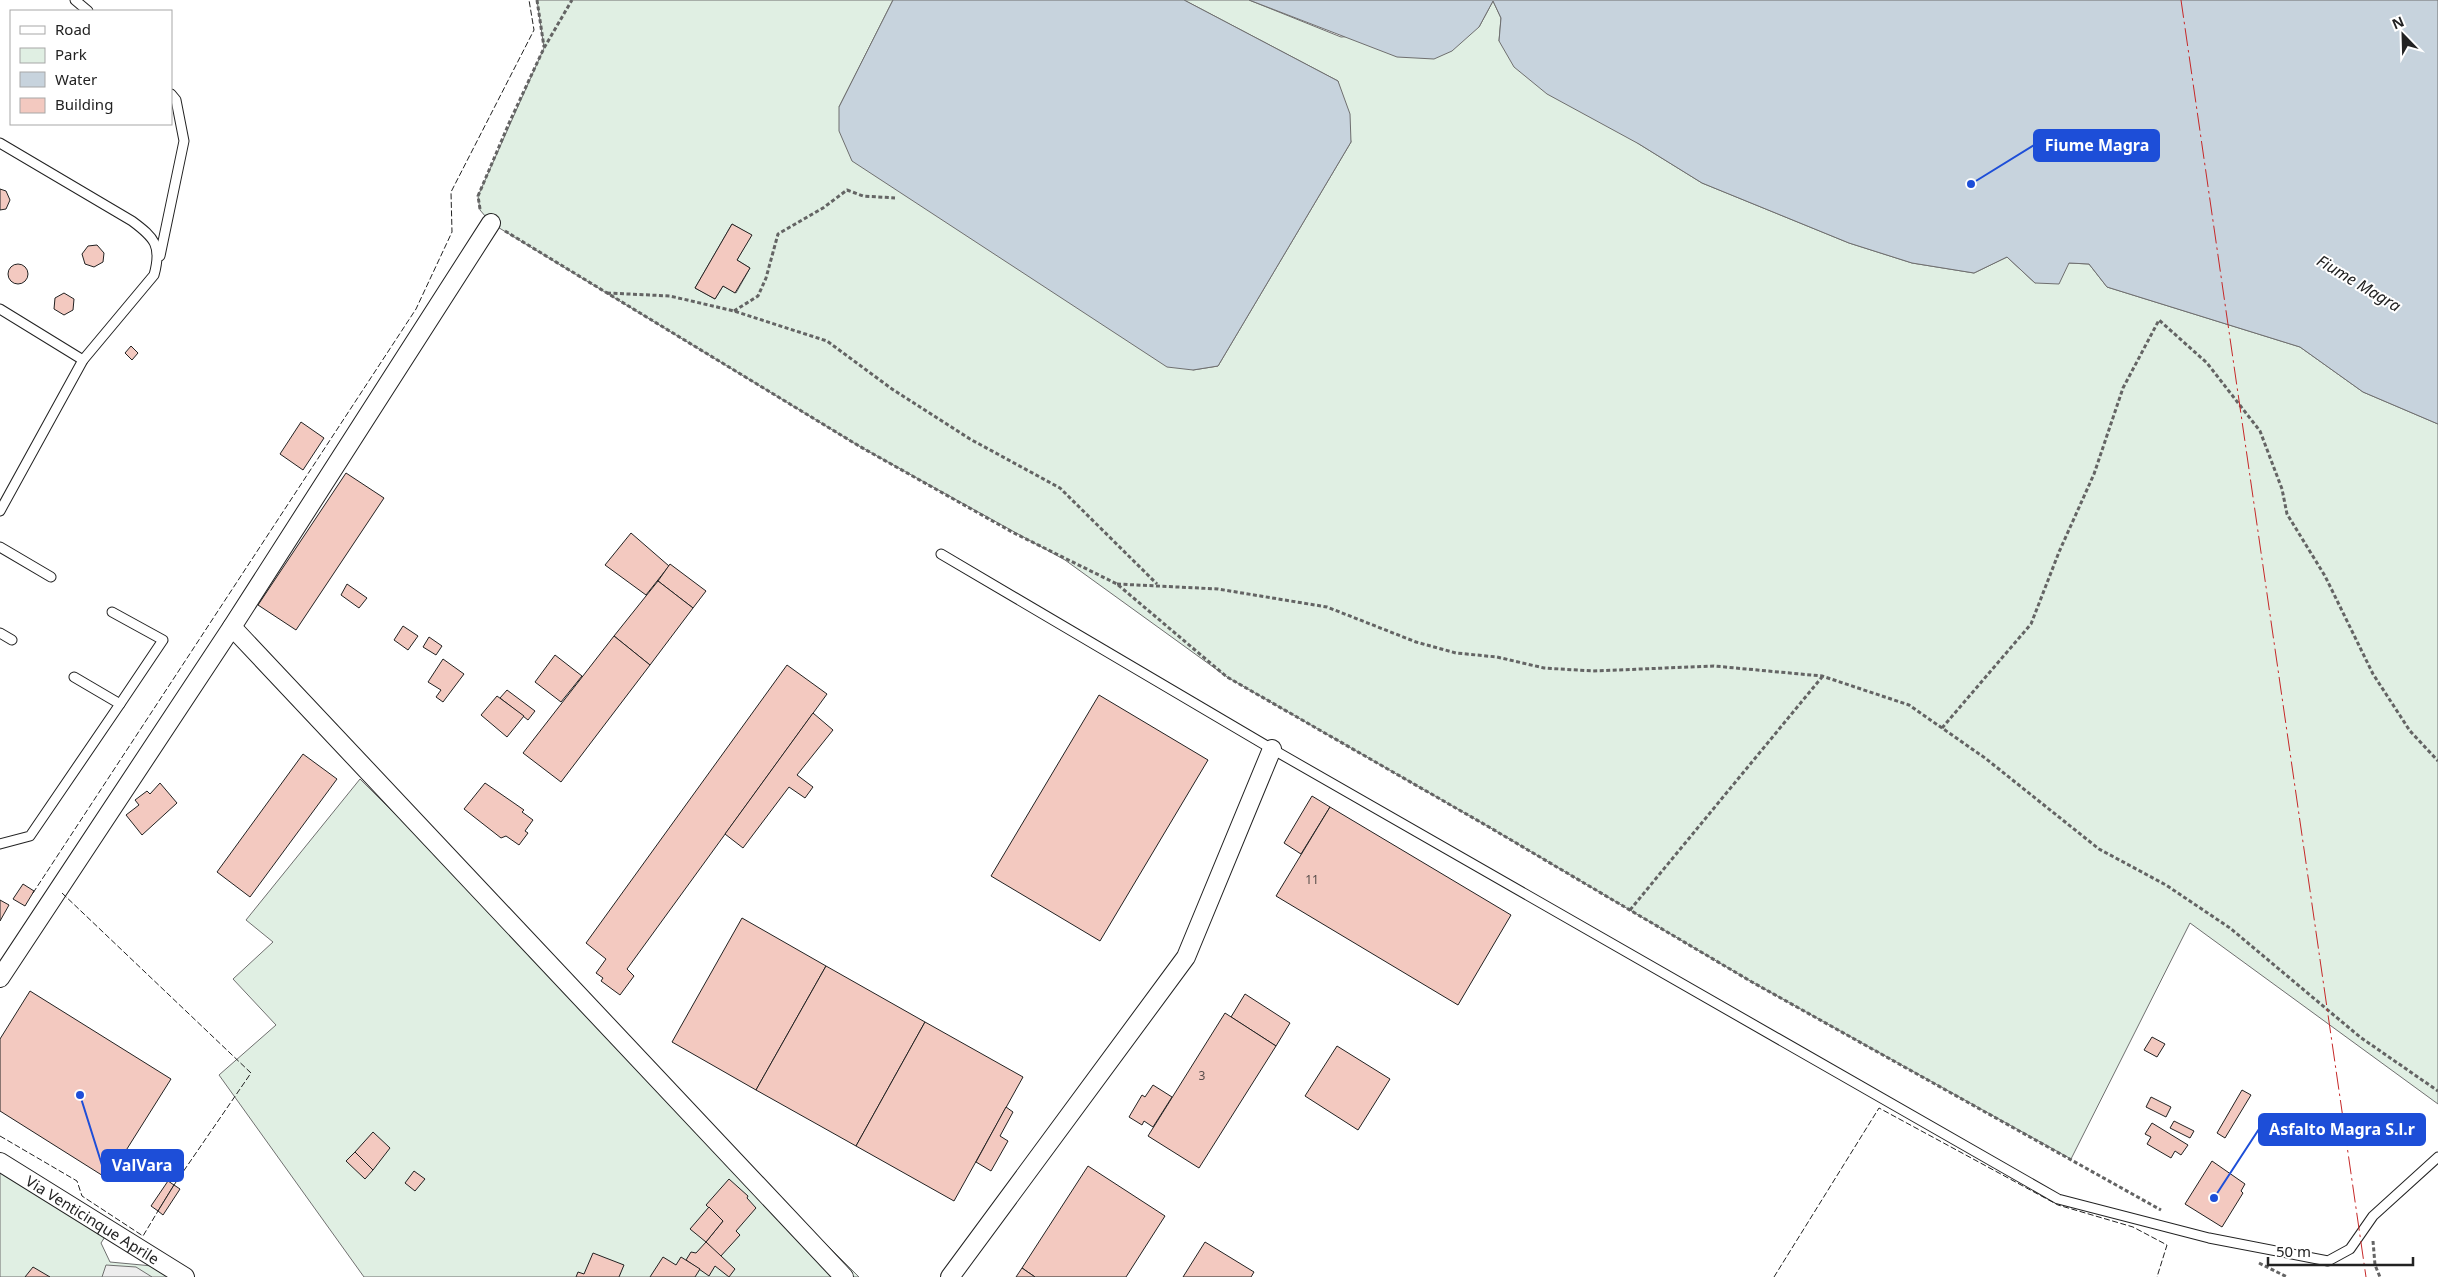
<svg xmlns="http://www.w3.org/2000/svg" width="2438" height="1277" viewBox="0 0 2438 1277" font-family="'Noto Sans',sans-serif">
  <rect width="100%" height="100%" fill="#fff"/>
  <!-- green -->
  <g fill="#e0efe3" stroke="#6f6f6f" fill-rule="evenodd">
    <path d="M537,0h356l-54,107 354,263 25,-4 133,-224 -13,-61 -154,-81h65l92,37 138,-10 14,-26 8,17 -2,23 140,103 63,39 147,60 63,20 62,10 33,-16 28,26 34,-20 20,1 18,23 193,60 63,45 75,32v680l-248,-181 -119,236 -319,-177 -263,-155 -262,-150 -162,-117 -206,-114 -368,-223 -11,-13 -2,-14 66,-148zM732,224l19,11 -14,25 13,8 -14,25 -13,-7 -8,13 -20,-11z"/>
    <path d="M360,779l499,498h-495l-145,-202 57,-50 -43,-46 40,-37 -27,-22z"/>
    <path d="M0,1165l108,67 -7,11 9,19 53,5 16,10h-179z"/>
  </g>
  <!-- parking -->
  <path fill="#ededed" stroke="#6f6f6f" d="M106,1265l30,2 16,10h-50z"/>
  <!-- water -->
  <g fill="#c7d3dd" stroke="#6f6f6f">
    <path d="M893,0h291l154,81 12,33 1,28 -133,224 -25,4 -26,-3 -315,-206 -13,-30v-24z"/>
    <path d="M1249,0h1189v424l-75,-32 -63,-45 -193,-60 -18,-23 -20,-1 -10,21 -24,-1 -28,-26 -33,16 -62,-10 -63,-20 -147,-60 -63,-39 -92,-50 -33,-27 -15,-26 2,-23 -8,-17 -14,26 -27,24 -18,8 -37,-2z"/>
  </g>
  <!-- building -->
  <g fill="#f3c9c0" stroke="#222">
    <path d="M0,189l6,2 4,9 -4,9 -6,1z"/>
    <path d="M732,224l20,11 -15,25 13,8 -15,25 -12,-7 -8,13 -20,-11z"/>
    <path d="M97,245l7,8 -1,9 -9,5 -9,-3 -3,-10 6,-8z"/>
    <circle cx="18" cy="274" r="10"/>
    <path d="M64,293l10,6 -1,11 -9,5 -10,-6 1,-11z"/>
    <path d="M131,346l7,7 -6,7 -7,-7z"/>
    <path d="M301,422l23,16 -21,32 -23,-16z"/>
    <path d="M346,473l38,25 -88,132 -38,-25z"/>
    <path d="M631,533l38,33 -23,29 -41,-30z"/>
    <path d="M670,564l36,27 -13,17 -35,-27z"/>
    <path d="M658,581l35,27 -43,57 -36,-29z"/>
    <path d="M347,584l20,14 -8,10 -18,-13z"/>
    <path d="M403,626l15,10 -10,14 -14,-10z"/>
    <path d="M614,636l36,29 -89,117 -38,-29z"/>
    <path d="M429,637l13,9 -6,9 -13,-8z"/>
    <path d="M555,655l27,21 -21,26 -26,-20z"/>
    <path d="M443,659l21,15 -21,28 -7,-5 5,-7 -13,-8z"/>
    <path d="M787,665l40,29 -200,275 7,7 -14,19 -19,-14 2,-3 -7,-5 10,-14 -20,-16z"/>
    <path d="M507,690l28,21 -7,9 -28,-22z"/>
    <path d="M1099,695l109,65 -108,181 -109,-65z"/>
    <path d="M497,696l27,20 -17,21 -26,-22z"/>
    <path d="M813,713l20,17 -36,45 16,12 -8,11 -16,-11 -46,61 -18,-14z"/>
    <path d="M303,754l34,25 -87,118 -33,-25z"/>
    <path d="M160,783l17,20 -35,32 -16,-20 13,-10 -4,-5 12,-9 3,3z"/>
    <path d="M485,783l39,27 -2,2 11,8 -8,11 3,2 -9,12 -13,-9 -5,2 -37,-29z"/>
    <path d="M1312,796l18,11 -29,47 -17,-11z"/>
    <path d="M1330,807l181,108 -53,90 -182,-109z"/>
    <path d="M23,884l11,7 -9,15 -12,-7z"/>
    <path d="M0,900l9,5 -9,16z"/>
    <path d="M742,918l84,48 -70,124 -84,-48z"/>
    <path d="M826,966l99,56 -69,124 -100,-56z"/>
    <path d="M30,991l141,88 -63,100 -108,-68v-72z"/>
    <path d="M1245,994l45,29 -14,23 -45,-29z"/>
    <path d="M1225,1013l51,33 -77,122 -51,-32z"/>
    <path d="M925,1022l98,55 -69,124 -98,-55z"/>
    <path d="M2152,1037l13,7 -8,13 -13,-7z"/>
    <path d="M1337,1046l53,33 -32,51 -53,-34z"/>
    <path d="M1153,1085l19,12 -19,30 -9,-6 -2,4 -13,-8 13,-22 3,2z"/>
    <path d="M2242,1090l9,5 -26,43 -8,-5z"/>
    <path d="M2151,1097l20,10 -5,10 -20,-10z"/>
    <path d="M1006,1107l7,5 -13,24 8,5 -17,30 -15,-9z"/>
    <path d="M2174,1121l20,10 -4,7 -20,-10z"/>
    <path d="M2152,1123l36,22 -7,10 -6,-4 -4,7 -24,-14 4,-7 -6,-3z"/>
    <path d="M373,1132l17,16 -17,22 -18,-18z"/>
    <path d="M355,1152l18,18 -8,9 -19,-18z"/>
    <path d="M2212,1161l33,23 -4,7 2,2 -21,34 -37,-23z"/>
    <path d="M1088,1166l77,50 -39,61h-91l-13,-9z"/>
    <path d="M414,1171l11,8 -10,12 -10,-8z"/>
    <path d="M729,1179l19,17 -1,2 9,10 -20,23 4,4 -20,22 -14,-15 17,-21 -17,-16z"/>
    <path d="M168,1181l6,4 -16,26 -7,-5z"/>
    <path d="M174,1185l6,4 -17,26 -5,-4z"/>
    <path d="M709,1207l14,14 -17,21 -16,-13z"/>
    <path d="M706,1242l29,27 -6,8 -14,-11 -6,10 -23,-16 5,-8 5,1z"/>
    <path d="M1205,1242l49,30 -3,5h-68z"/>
    <path d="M593,1253l31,12 -5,12h-43l2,-5 6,2z"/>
    <path d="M663,1257l13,8 5,-8 19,12 -5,8h-45z"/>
    <path d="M33,1267l17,10h-25z"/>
    <path d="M1022,1268l13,9h-19z"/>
  </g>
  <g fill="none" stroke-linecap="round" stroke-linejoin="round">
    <defs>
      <g id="service">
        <path d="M75,0l13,11"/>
        <path d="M0,143l132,78c23,17 30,25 22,54l-71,85 -83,151"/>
        <path d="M160,256l24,-115 -8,-41 -5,-6"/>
        <path d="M0,309l83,51"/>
        <path d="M0,547l51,30"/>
        <path d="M941,554l331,195 786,450 151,39 119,23 22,-12 23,-33 65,-59"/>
        <path d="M112,612l51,28 -43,64"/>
        <path d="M0,633l12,7"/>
        <path d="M0,844l30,-8 90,-132 -46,-27"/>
      </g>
      <g id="minor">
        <path d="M232,627l612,650"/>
        <path d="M0,978l232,-351 259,-404"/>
        <path id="s1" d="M0,1162l185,115"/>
        <path d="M950,1277l236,-320 86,-208"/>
      </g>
    </defs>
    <!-- service casing -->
    <use href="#service" stroke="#222" stroke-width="11"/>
    <!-- minor casing -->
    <use href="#minor" stroke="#222" stroke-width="20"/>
    <!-- path -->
    <g stroke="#646464" stroke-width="3" stroke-dasharray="4 2.5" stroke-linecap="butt">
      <path d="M537,0l7,47"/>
      <path d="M480,209l-2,-13 32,-75 34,-73 28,-48"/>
      <path d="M505,231l354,215 155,87 103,51 110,93 262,150 263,155 409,228"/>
      <path d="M607,293l63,3 64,15 93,30 65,48 78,50 90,49 97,96"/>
      <path d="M734,311l24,-15 8,-18 12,-44 45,-26 24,-18 16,6 32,2"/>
      <path d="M1117,584l101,5 109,18 89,35 40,11 41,4 47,11 49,3 121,-5 108,10 87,29 76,53 114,91 67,36 64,43 130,109 78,54"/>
      <path d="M1942,728l89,-104 28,-72 35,-78 29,-86 36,-68 48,43 53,68 22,58 5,25 38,62 48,98 37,57 28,30"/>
      <path d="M1630,910l192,-233"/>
      <path d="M2373,1241l2,24 5,12"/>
      <path d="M2259,1263l28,14"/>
    </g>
    <!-- service -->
    <use href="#service" stroke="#fff" stroke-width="9"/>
    <!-- minor -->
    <use href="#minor" stroke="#fff" stroke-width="18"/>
    <!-- fence -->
    <g stroke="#222" stroke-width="1" stroke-dasharray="6 2.5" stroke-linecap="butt">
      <path d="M33,893l383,-584 36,-77 -1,-40 83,-162 -5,-30"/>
      <path d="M62,893l189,180 -77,112"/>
      <path d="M0,1136l77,45 5,15 61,40 15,-25"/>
      <path d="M1774,1277l105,-169 179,97 75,22 34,18 -10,32"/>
    </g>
    <!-- power -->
    <path stroke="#c62828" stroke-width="1" stroke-dasharray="18 4 2.5 4" stroke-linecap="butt" d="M2181,0l185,1277"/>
  </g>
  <g text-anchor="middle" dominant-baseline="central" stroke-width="4" stroke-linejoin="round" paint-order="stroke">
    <!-- number labels -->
    <g font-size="12" fill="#564c4a">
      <text x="1312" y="879">11</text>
      <text x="1202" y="1075">3</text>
    </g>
    <!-- street labels -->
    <g font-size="15" fill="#222" stroke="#fff">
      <text stroke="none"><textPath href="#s1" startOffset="109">Via Venticinque Aprile</textPath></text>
    </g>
    <!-- water labels -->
    <g font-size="16" font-style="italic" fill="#222" stroke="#fff">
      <text transform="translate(2359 283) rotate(31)">Fiume Magra</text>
    </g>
  </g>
  <!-- callouts -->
  <path fill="none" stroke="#1d4ed8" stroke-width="2" d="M1971 184L2034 145M2214 1198L2259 1129M80 1095L102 1165"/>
  <g fill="#1d4ed8" stroke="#fff" stroke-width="2">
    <circle cx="1971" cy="184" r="5"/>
    <circle cx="2214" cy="1198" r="5"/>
    <circle cx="80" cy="1095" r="5"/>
  </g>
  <g fill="#1d4ed8" stroke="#1d4ed8" stroke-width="2">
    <rect x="2034" y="130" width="125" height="31" rx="5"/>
    <rect x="2259" y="1114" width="166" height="31" rx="5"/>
    <rect x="102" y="1150" width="81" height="31" rx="5"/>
  </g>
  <g font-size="16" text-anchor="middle" font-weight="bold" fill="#fff">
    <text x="2097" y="151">Fiume Magra</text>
    <text x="2342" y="1135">Asfalto Magra S.l.r</text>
    <text x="142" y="1171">ValVara</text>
  </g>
  <!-- legend -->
  <rect x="10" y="10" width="162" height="115" fill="#ffffff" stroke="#a7a7a7"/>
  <rect x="20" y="26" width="25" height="8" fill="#ffffff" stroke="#a7a7a7"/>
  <text x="55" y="35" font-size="15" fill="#222222">Road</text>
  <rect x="20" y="48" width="25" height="15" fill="#e0efe3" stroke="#a7a7a7"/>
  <text x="55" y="60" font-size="15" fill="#222222">Park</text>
  <rect x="20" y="72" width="25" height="15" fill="#c7d3dd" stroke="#a7a7a7"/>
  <text x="55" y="85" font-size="15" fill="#222222">Water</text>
  <rect x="20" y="98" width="25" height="15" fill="#f3c9c0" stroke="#a7a7a7"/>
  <text x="55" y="110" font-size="15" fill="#222222">Building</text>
  <!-- north arrow -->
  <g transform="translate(2403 35) rotate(337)" stroke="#ffffff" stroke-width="4" paint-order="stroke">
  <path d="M0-4L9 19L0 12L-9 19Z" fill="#222222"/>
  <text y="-8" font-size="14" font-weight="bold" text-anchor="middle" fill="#222222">N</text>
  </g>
  <!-- scale -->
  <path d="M2268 1257v8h145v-8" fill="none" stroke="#222222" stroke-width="2.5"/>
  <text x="2276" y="1257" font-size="15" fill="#222222" stroke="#ffffff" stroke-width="4" paint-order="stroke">50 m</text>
</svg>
